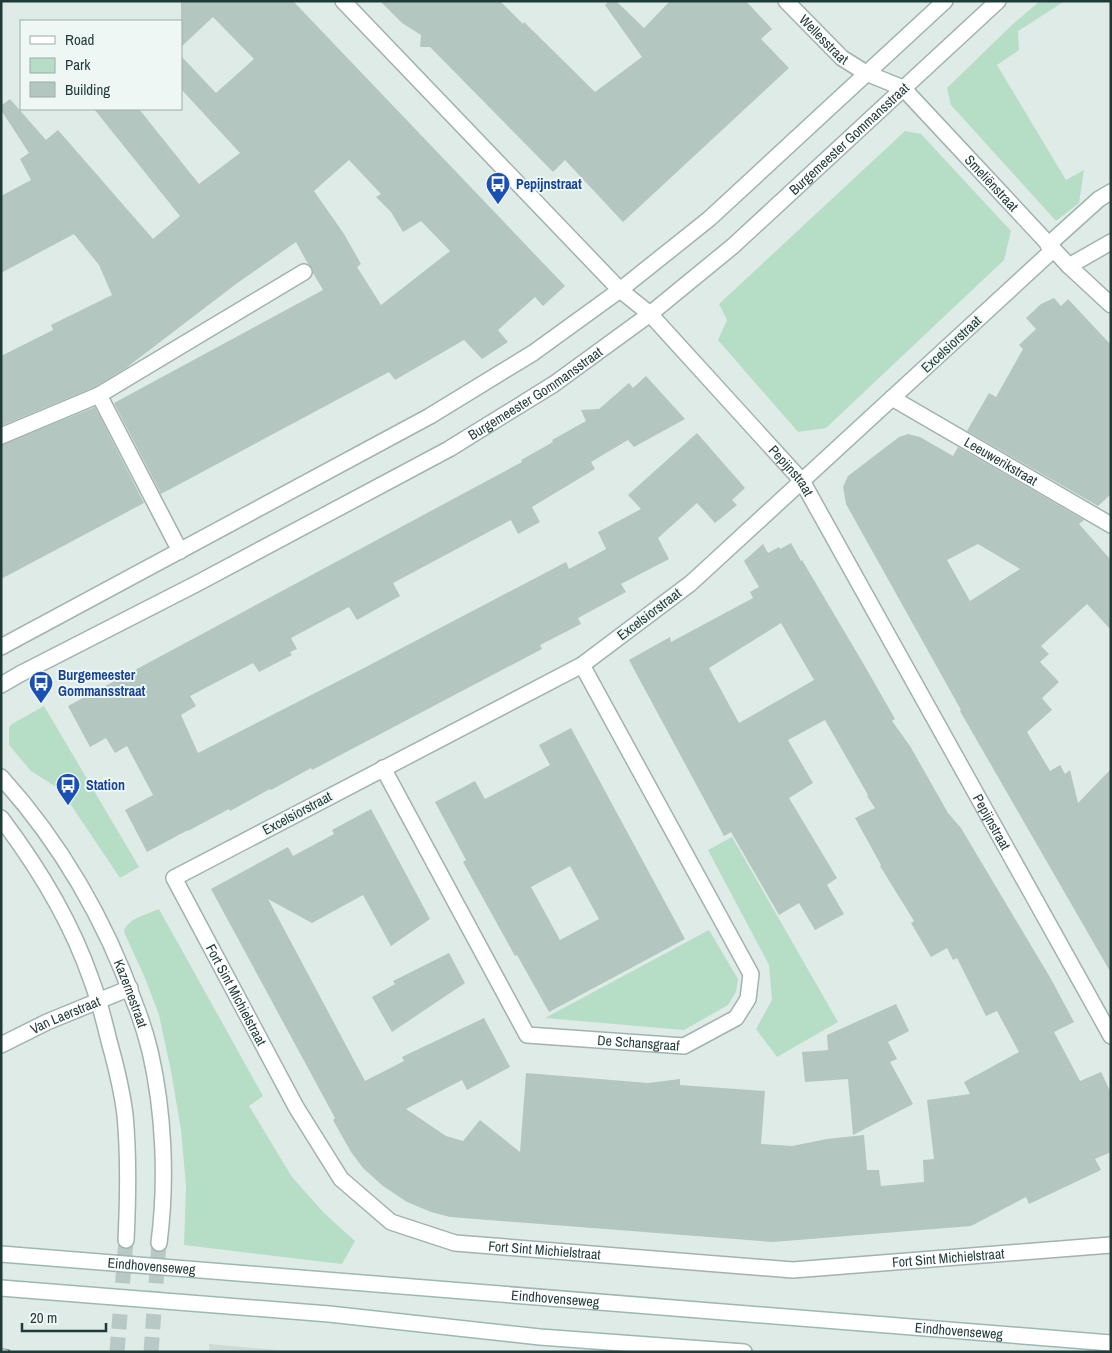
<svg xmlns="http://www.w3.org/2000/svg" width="1112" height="1353" viewBox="0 0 1112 1353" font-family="'Archivo Narrow',sans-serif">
  <rect width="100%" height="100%" fill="#deebe7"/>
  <!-- built -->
  <path fill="#cddbd6" d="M209,1344l90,8h-90z"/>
  <!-- green -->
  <g fill="#b6dec6">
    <path d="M1040,1h25l-47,30 1,19 -22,15 69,115 18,-10 -5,33 -23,18 -105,-116 -4,-17 66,-64z"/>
    <path d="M905,131l16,3 90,97 -7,29 -178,168 -28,4 -80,-92 9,-20 -8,-16z"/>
    <path d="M44,706l95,161 -19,11 -59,-88 -30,-19 -22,-26v-18l3,-3z"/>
    <path d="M732,837l106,185 -61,35 -21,-28 16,-29 -3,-35 -61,-115z"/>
    <path d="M159,909l104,187 -14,10 43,71 33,37 30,27 -13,23 -158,-19 2,-59 -5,-56 -10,-59 -12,-56 -14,-37 -21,-46c2,-13 24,-18 35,-23z"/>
    <path d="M709,930l29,49 -2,13 -8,13 -44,25 -139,-12z"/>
  </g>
  <!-- building -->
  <g fill="#b4c6c0" fill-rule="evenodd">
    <path d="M181,1h112l272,285 -22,20 -8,-9 -37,33 10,12 -26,17 -18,-19 -69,40 -6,-8 -228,122 -47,-91 209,-113 -10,-17 -1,-5 -4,-4 -12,-22 -60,42 -110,84 -31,19 -94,39v-70l52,-26 -2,-5 61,-30 -13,-30 -25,-31 -73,39v-77l30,-16 -11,-21 9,-6 -28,-43v-4l9,-7 36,41 12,-10 95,109 27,-23 -86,-107h45l60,75 41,-31 -59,-64v-33l35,37 38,-34 -41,-42 -32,30zM349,160l32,34 -5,3 15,15 12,20 18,-11 29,30 -69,54 -24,-38 4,-3 -17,-30 -30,-43z"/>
    <path d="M380,1h120l23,23 1,-2 71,70 47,-35 -37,-52 4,-4h7l28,27 26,-27h76l26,28 -11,10 28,29 -166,154 -58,-62 -12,12 -123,-125h-10l1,-12 -19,-12z"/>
    <path d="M1054,298l7,8 7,-7 43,46v149l-13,12 -131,-75 22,-38 7,4 27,-48 -4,-4 17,-16 -10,-11 15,-14z"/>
    <path d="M646,376l39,43 -51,28 -6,-7 -37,22 4,7 -63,38 8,15 -22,12 -7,-14 -118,63 7,13 -43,24 -8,-13 -58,31 6,11 -7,3 2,3 -33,17 -6,-9 -63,33 6,10 -15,9 17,38 164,-84 204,-107 3,7 37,-20 -8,-17 43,-23 -13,-14 69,-62 48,55 -13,12 5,5 -22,18 -18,-20 -39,35 11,21 -48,25 5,8 -48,26 3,6 -41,21 2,4 -230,121 -1,-2 -40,22 -1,-1 -40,22 -1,-2 -41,22v-1l-41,22 -22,-42 28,-15 -26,-49 -12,7 -9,-15 -16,9 -22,-41 454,-244 -1,-2 32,-18 -1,-2 34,-19 -5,-11 18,-1 30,-26 4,5z"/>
    <path d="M95,407l49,96 -143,76v-134z"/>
    <path d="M908,434l12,3 33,19 5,-9 126,73 -5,4 32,36v70l-24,-26 -46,42 8,8 -9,8 19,20 -17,16 10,12 -25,22 23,39 10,-6 5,9 5,-4 8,33 33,-34v204l-151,-262 1,-1 -115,-206 -3,-17 5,-11 51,-39zM978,544l42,25 -50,32 -23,-41z"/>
    <path d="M791,543l10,18 1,-1 61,103 32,56 -3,2 18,25 38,67 13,15 90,151 23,43 -20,10 26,49 21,-9 10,21v59l-16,7 6,11 -72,34 -3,-7 -55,29 -198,16 -323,-25 -19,-5 -24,-10 -24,-16 -20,-18 -12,-16 -18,-32 2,-2 -124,-229 77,-42 5,9 41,-22 -2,-4 39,-21 59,110 -39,27 -28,-51 -51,28 -44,-24 97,182 39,-20 -2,-4 82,-39 26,49 -43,23 -5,-10 -56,29 40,27 17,5 17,-21 40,32 6,-79 122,10 32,-4v6l85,6 -4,53 31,2 35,-7 37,-4 3,35h12l2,16 43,-4 -1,-22 11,-1 -7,-59 43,-6 -6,-12 55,-30 -22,-41 -11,5 -29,-58 -4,2 -6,-12 -16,9 -20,-34 3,-2 -34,-55 1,-1 -26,-47 20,-10 -8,-12 1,-1 -43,-75 -37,20 25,43 -24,15 48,80 -10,7 17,29 -29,16 -16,-27 -20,12 -48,-83 -7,4 -95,-176 41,-23 1,5 82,-44 -3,-6 9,-5 -15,-26 19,-17 5,9 11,-6 1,2zM781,623l33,57 -75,43 -30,-55z"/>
    <path d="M571,728l114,211 -136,73 -32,-57 -2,1 -52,-94 3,-2 -31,-58 40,-21 10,18 65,-34 -11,-20zM570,866l29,53 -39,21 -29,-53z"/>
    <path d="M449,953l16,30 -73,49 -20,-35 23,-13 -2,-3z"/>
    <path d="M896,1004l13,27 -21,11 9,17 -7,3 23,42 -60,31 -5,-56 -43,3 -3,-30 26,-2 -1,-15z"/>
  </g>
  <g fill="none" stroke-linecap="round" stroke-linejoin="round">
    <!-- tertiary-tunnel -->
    <g stroke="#b8c8c4" stroke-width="15" stroke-dasharray="15 8" stroke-linecap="butt">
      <path d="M117,1352l9,-112"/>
      <path d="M151,1352l8,-109"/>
    </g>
    <defs>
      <g id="service">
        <path d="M1048,245l51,-46 12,-7"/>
        <path d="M1069,266l42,-24"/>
        <path d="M1,436l98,-41"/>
        <path d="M180,551l-81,-156 205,-123"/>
      </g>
      <g id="minor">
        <path d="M343,1l277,289"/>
        <path id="s1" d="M786,1l56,57 24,15"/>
        <path id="s2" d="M903,88l166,178 42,39"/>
        <path id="s3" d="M1053,250l-362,333 -109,82 -408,213 122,229 45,72 50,43 64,21 338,27 318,-25"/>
        <path id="s4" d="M650,314l152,167 309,555"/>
        <path id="s5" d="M892,398l219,127"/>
        <path id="s6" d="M383,768l144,267 157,11 52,-28 12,-19 3,-25 -169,-309"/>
        <path id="s7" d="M1,1045l46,-23 83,-34"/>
      </g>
      <g id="tertiary">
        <path d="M866,73l37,15"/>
        <path d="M620,290l30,24"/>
        <path d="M1,647l429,-231 103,-63 87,-63 89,-71 236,-218"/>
        <path id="s8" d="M1,685l19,-11 176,-90 253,-135 105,-65 96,-70 83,-68 265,-245"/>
        <path id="s9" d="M1,777c59,65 105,144 134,227 6,15 11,31 15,47 14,61 17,129 9,192"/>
        <path d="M1,818c37,49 70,103 90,161 8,21 13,41 18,62 7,25 13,49 16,74 4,42 3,84 1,125"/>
      </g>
      <g id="secondary">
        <path id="s10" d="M1,1254l1110,89"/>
        <path d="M1,1288l328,26 211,23 204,15"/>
      </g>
    </defs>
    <!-- service casing -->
    <use href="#service" stroke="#a1b3af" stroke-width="18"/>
    <!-- minor casing -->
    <use href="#minor" stroke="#a1b3af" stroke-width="18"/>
    <!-- tertiary casing -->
    <use href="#tertiary" stroke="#a1b3af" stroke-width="18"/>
    <!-- secondary casing -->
    <use href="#secondary" stroke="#9db7b1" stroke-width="18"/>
    <!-- service -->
    <use href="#service" stroke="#fff" stroke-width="15"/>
    <!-- minor -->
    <use href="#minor" stroke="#fff" stroke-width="15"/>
    <!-- tertiary -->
    <use href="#tertiary" stroke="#fff" stroke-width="15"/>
    <!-- secondary -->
    <use href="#secondary" stroke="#fff" stroke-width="15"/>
    <defs>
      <path id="rail" d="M1,1351l7,1"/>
    </defs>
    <!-- rail casing -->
    <use href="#rail" stroke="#597773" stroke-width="5.5"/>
    <!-- rail -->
    <use href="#rail" stroke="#eff7f4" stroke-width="4" stroke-dasharray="11" stroke-linecap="butt"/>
  </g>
  <!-- icons -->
  <defs>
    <symbol id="bus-pin" viewBox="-11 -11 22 30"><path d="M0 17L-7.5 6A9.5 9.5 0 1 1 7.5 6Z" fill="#1a4fb4" stroke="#eff7f4"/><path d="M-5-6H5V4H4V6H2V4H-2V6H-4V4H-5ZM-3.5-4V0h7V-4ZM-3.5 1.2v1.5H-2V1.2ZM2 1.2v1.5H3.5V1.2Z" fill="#fff"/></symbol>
  </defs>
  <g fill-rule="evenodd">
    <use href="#bus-pin" x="484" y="170" width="28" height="38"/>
    <use href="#bus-pin" x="27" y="669" width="28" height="38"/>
    <use href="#bus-pin" x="54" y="771" width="28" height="38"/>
  </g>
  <g text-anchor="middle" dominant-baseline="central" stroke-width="4" stroke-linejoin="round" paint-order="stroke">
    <!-- street labels -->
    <g font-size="14" fill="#1f3b38" stroke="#eff7f4">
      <text stroke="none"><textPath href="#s1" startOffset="54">Wellesstraat</textPath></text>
      <text stroke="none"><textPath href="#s8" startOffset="1014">Burgemeester Gommansstraat</textPath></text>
      <text stroke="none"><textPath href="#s2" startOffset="130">Smeliënstraat</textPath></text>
      <text transform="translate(951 344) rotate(-43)">Excelsiorstraat</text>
      <text stroke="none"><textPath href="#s8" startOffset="609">Burgemeester Gommansstraat</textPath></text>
      <text stroke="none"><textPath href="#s5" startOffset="126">Leeuwerikstraat</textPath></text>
      <text stroke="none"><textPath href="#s4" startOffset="211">Pepijnstraat</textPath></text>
      <text transform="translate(649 614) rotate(-37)">Excelsiorstraat</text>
      <text transform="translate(297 813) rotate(-28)">Excelsiorstraat</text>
      <text stroke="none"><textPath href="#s4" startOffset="616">Pepijnstraat</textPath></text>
      <text stroke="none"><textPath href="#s9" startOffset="254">Kazernestraat</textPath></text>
      <text stroke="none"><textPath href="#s3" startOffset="1221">Fort Sint Michielstraat</textPath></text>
      <text stroke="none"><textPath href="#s7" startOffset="71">Van Laerstraat</textPath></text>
      <text stroke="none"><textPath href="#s6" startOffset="415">De Schansgraaf</textPath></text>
      <text stroke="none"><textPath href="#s3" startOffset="1656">Fort Sint Michielstraat</textPath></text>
      <text stroke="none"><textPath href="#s3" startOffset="2061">Fort Sint Michielstraat</textPath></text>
      <text stroke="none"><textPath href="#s10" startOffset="151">Eindhovenseweg</textPath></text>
      <text stroke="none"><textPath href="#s10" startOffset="556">Eindhovenseweg</textPath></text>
      <text stroke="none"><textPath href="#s10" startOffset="961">Eindhovenseweg</textPath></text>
    </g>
    <!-- transit labels -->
    <g font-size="14" font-weight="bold" fill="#164399" stroke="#eff7f4" text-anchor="start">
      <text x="516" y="184">Pepijnstraat</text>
      <text x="58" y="675">Burgemeester<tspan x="58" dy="16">Gommansstraat</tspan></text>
      <text x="86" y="785">Station</text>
    </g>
  </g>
  <!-- border -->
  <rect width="1112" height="1353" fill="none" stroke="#1f3b38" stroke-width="5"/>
  <!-- legend -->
  <rect x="20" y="20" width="162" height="90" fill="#eff7f4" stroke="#9caca9"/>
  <rect x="30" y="36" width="25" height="8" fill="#ffffff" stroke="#9caca9"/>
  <text x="65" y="45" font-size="15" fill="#1f3b38">Road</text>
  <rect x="30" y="58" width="25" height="15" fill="#b6dec6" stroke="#9caca9"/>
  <text x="65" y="70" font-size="15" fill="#1f3b38">Park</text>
  <rect x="30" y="82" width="25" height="15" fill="#b4c6c0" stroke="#9caca9"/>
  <text x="65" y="95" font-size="15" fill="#1f3b38">Building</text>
  <!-- scale -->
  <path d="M22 1323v8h84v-8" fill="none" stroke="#1f3b38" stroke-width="2.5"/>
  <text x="30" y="1323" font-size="15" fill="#1f3b38" stroke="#eff7f4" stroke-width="4" paint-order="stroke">20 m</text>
</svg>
